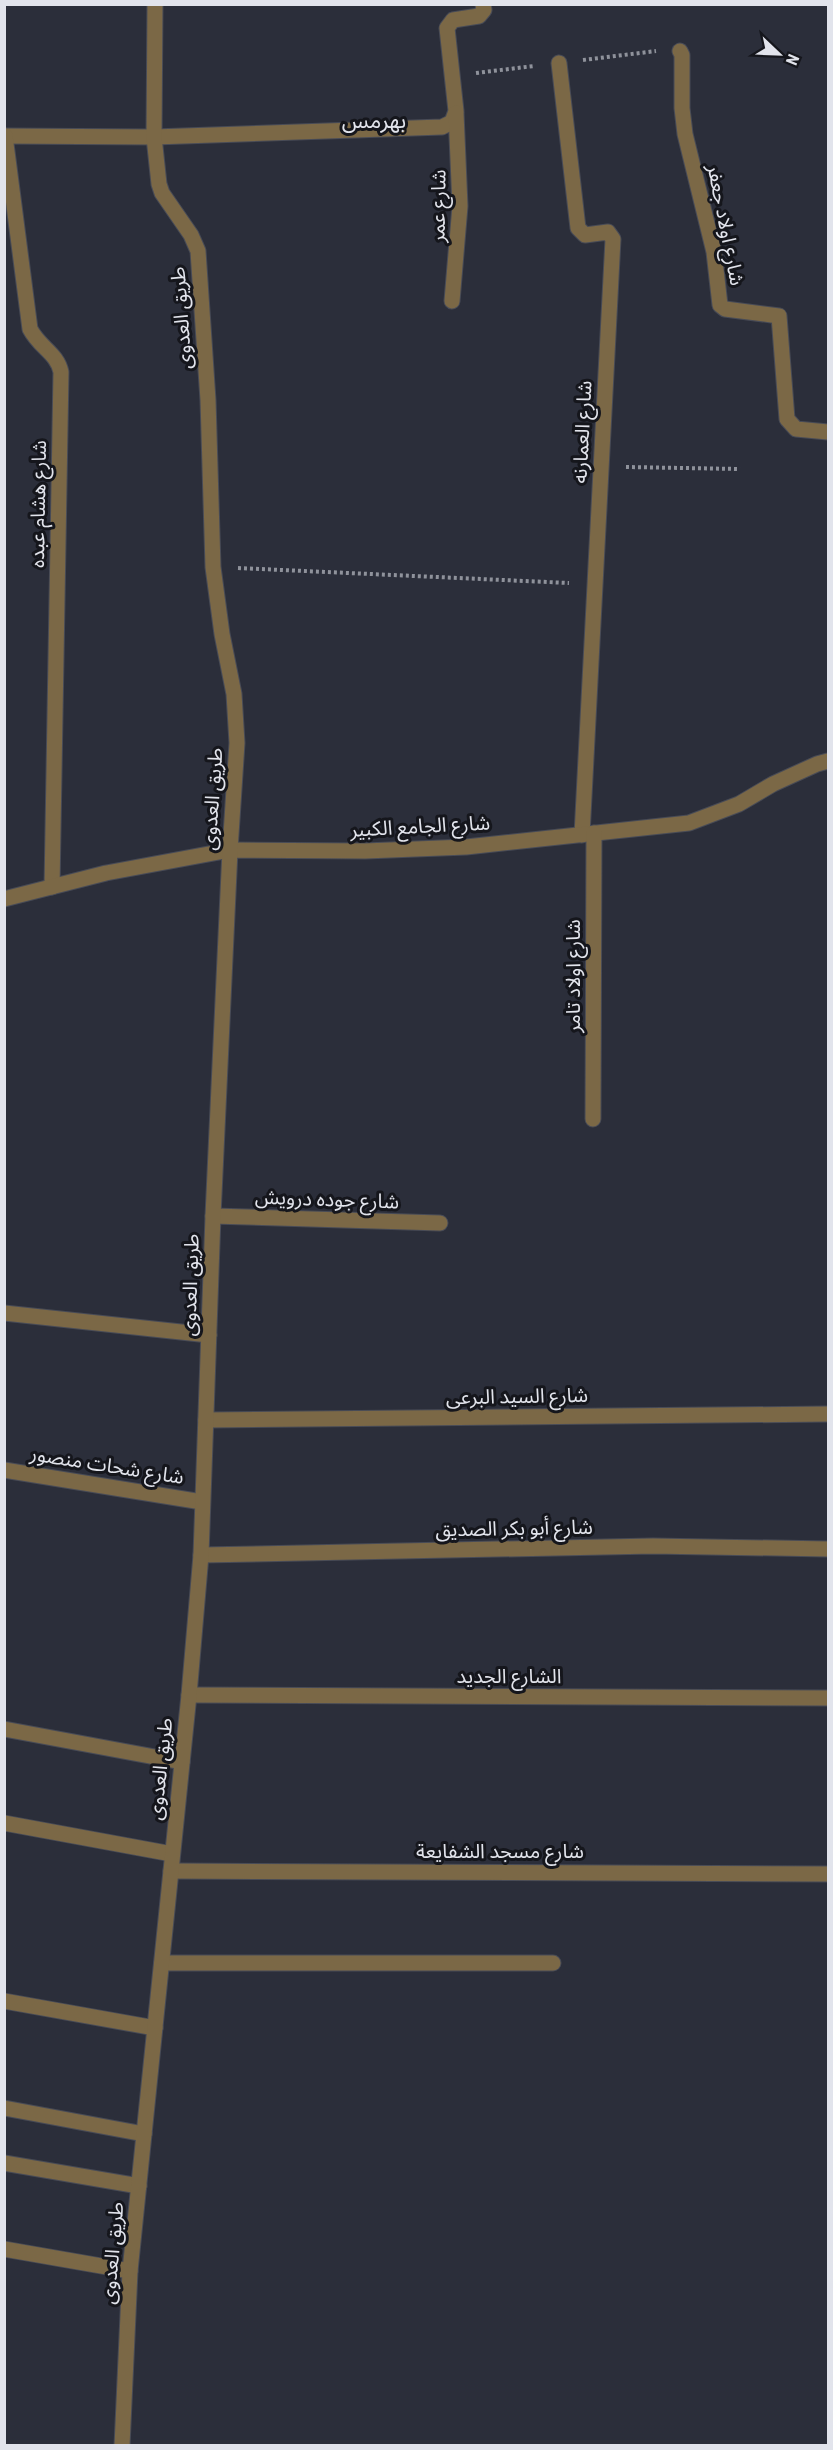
<svg xmlns="http://www.w3.org/2000/svg" width="833" height="2450" viewBox="0 0 833 2450" font-family="'Roboto Condensed','Noto Sans Arabic',sans-serif">
  <rect width="100%" height="100%" fill="#2b2e3a"/>
  <g fill="none" stroke-linecap="round" stroke-linejoin="round">
    <defs>
      <g id="minor">
        <path d="M680,51l2,4v53l3,26 29,118 6,53 5,4 54,7 8,103 9,10 32,3"/>
        <path d="M559,63l19,165 7,7 23,-3 5,7 -31,596"/>
        <path d="M4,136l150,1 288,-10 10,-5 4,-11 -9,-83 6,-8 26,-4 5,-6 -1,-6"/>
        <path d="M5,136l25,193c10,19 27,24 31,43l-9,515"/>
        <path d="M452,301l8,-95 -4,-93"/>
        <path d="M4,899l102,-26 124,-23 135,1 101,-4 223,-24 50,-19 34,-20 44,-20 11,-3"/>
        <path d="M593,1119l1,-286"/>
        <path d="M213,1216l227,7"/>
        <path d="M4,1313l205,22"/>
        <path d="M206,1420l622,-6"/>
        <path d="M4,1470l198,32"/>
        <path d="M201,1555l452,-9 175,3"/>
        <path d="M189,1695l639,3"/>
        <path d="M4,1729l178,33"/>
        <path d="M4,1823l168,31"/>
        <path d="M171,1871l657,3"/>
        <path d="M162,1963h391"/>
        <path d="M4,2001l151,27"/>
        <path d="M4,2108l140,26"/>
        <path d="M4,2163l135,23"/>
        <path d="M4,2249l126,22"/>
        <path d="M122,2446l8,-175 59,-576 12,-140 12,-339 17,-366 7,-107 -3,-49 -12,-60 -9,-67 -5,-167 -10,-149 -7,-16 -29,-42 -3,-9 -5,-47 1,-133"/>
      </g>
    </defs>
    <!-- minor casing -->
    <use href="#minor" stroke="#484b56" stroke-width="17"/>
    <!-- path -->
    <g stroke="#8f929b" stroke-width="4" stroke-dasharray="3 3" stroke-linecap="butt">
      <path d="M583,60l73,-9"/>
      <path d="M476,73l58,-7"/>
      <path d="M626,467l114,2"/>
      <path d="M238,568l331,15"/>
    </g>
    <!-- minor -->
    <use href="#minor" stroke="#7b6846" stroke-width="15"/>
  </g>
  <g text-anchor="middle" dominant-baseline="central" stroke-width="6" stroke-linejoin="round" paint-order="stroke">
    <!-- street labels -->
    <g font-size="20" fill="#e2e4ec" stroke="#15161c">
      <text transform="translate(438 206) rotate(-89)">شارع عمر</text>
      <text transform="translate(726 225) rotate(79)">شارع اولاد جعفر</text>
      <text transform="translate(181 318) rotate(-94)">طريق العدوى</text>
      <text transform="translate(582 432) rotate(-87)">شارع العمارنه</text>
      <text transform="translate(38 504) rotate(-89)">شارع هشام عبده</text>
      <text transform="translate(212 799) rotate(-86)">طريق العدوى</text>
      <text transform="translate(420 826) rotate(-3)">شارع الجامع الكبير</text>
      <text transform="translate(573 976) rotate(-90)">شارع اولاد تامر</text>
      <text transform="translate(327 1199) rotate(2)">شارع جوده درويش</text>
      <text transform="translate(190 1285) rotate(-88)">طريق العدوى</text>
      <text transform="translate(517 1396) rotate(-1)">شارع السيد البرعى</text>
      <text transform="translate(107 1465) rotate(9)">شارع شحات منصور</text>
      <text transform="translate(514 1528) rotate(-1)">شارع أبو بكر الصديق</text>
      <text x="509" y="1676">الشارع الجديد</text>
      <text transform="translate(160 1769) rotate(-84)">طريق العدوى</text>
      <text x="500" y="1851">شارع مسجد الشفايعة</text>
      <text transform="translate(112 2253) rotate(-85)">طريق العدوى</text>
    </g>
    <!-- quarter labels -->
    <g font-size="22" fill="#e2e4ec" stroke="#15161c">
      <text x="374" y="120">بهرمس</text>
    </g>
  </g>
  <!-- border -->
  <rect width="833" height="2450" fill="none" stroke="#e2e4ec" stroke-width="12"/>
  <!-- north arrow -->
  <g transform="translate(779 54) rotate(113)" stroke="#15161c" stroke-width="4.5" paint-order="stroke">
  <path d="M0-4.5L10 22L0 15L-10 22Z" fill="#e2e4ec"/>
  <text y="-9" font-size="16" font-weight="bold" text-anchor="middle" fill="#e2e4ec">N</text>
  </g>
</svg>
